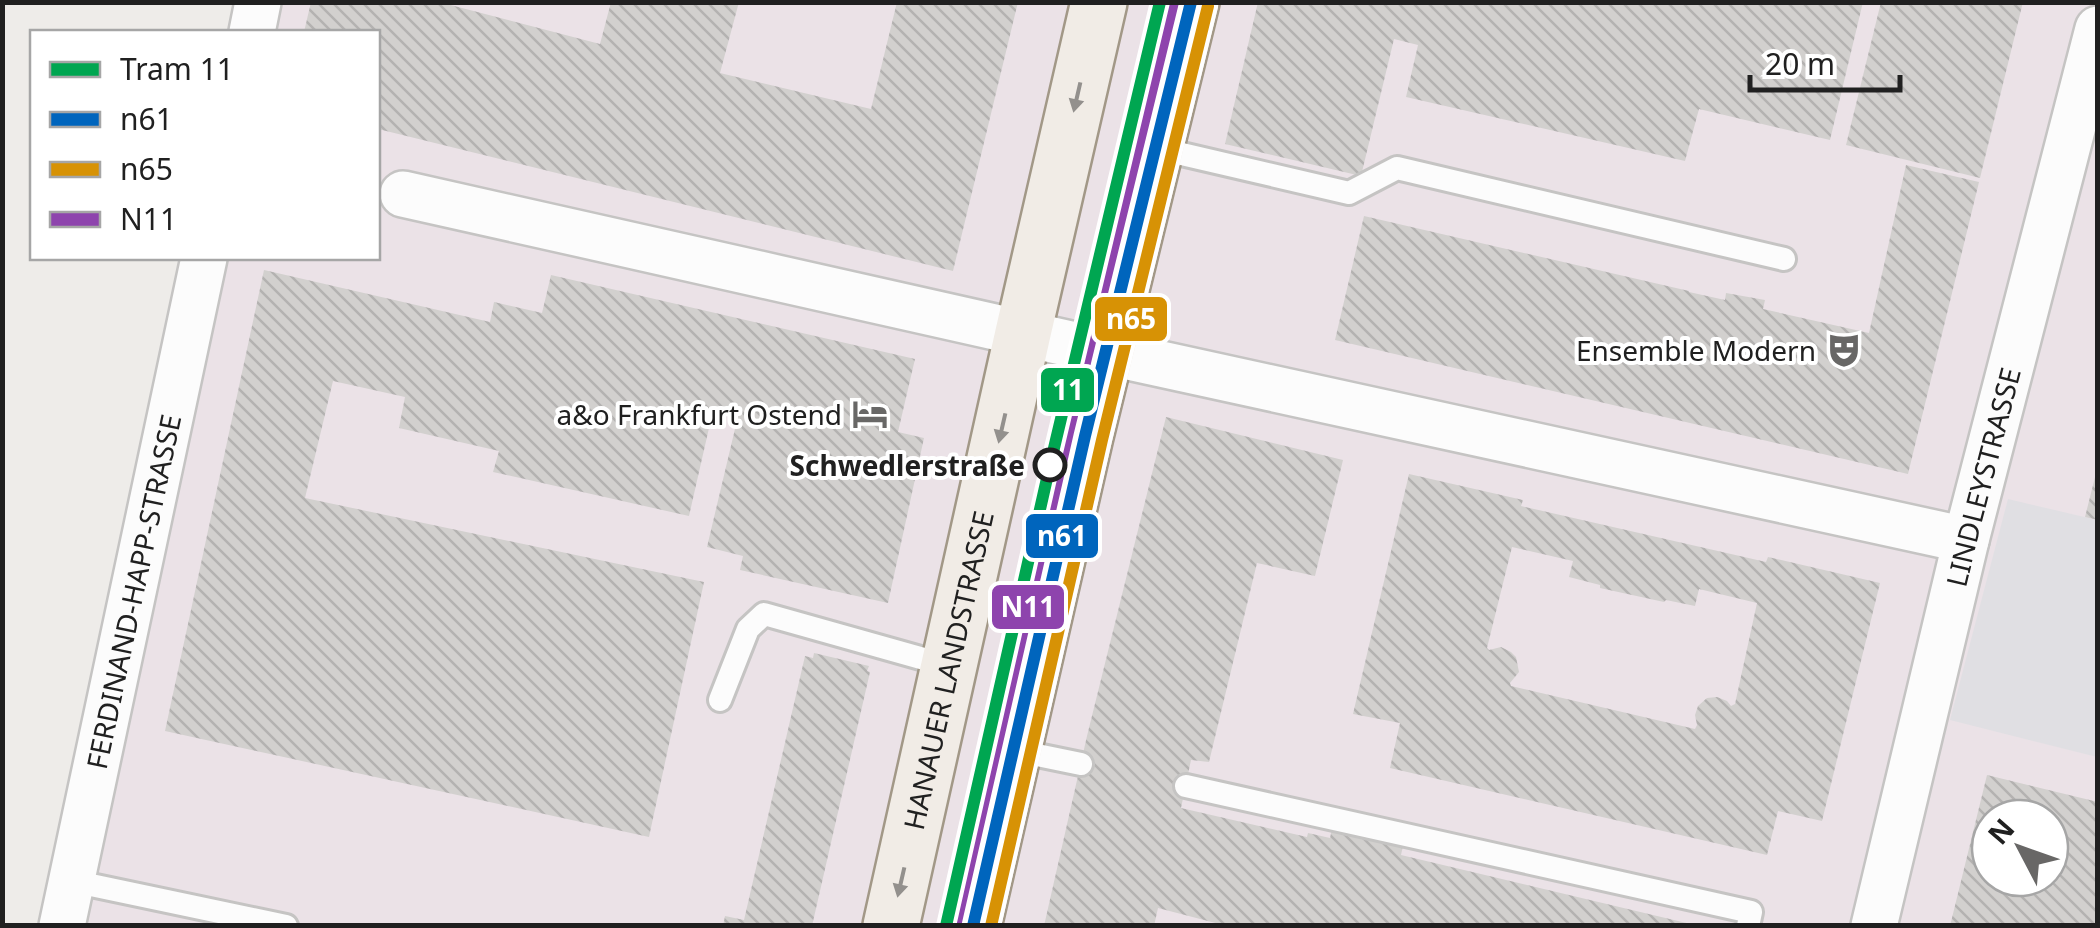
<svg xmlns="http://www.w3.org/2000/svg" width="2100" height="928" viewBox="0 0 2100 928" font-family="'Noto Sans',sans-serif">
  <defs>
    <pattern id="building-back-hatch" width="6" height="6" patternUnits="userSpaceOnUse" patternTransform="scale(2.5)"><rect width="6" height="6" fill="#d2d0ce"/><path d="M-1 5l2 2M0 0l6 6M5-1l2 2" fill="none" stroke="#b4b2b1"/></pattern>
  </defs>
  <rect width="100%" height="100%" fill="#eeece9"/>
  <!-- industrial -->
  <path fill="#ebe2e7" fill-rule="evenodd" d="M234,3h1863v922l-2051,1 136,-668h196v-226h-151zM1990,818h60v60h-60z"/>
  <!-- plaza -->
  <path fill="#e0dfe3" d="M2008,499l89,21v237l-147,-37z"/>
  <!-- building -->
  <g fill="url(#building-back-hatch)" fill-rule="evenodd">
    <path d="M311,2h128l161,42 11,-42h128l-19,71 151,36 26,-107h121l-65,269 -575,-142v-97h-74z"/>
    <path d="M1258,2h605l-33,138 -131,-31 -14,52 -279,-64 12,-52 -24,-6 -33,137 -136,-32z"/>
    <path d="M1881,2h142l-43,176 -134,-33z"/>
    <path d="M1906,165l73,17 -71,292 -573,-134 29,-124 325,75v1l36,8 1,-7 39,7 -2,9 106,24z"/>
    <path d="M264,270l226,52 4,-20 48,11 9,-38 364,84 -17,73 26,6 -36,165 -148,-33 3,-14 -36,-9 32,-135 -25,-6 -25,110 -196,-44 6,-21 -100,-23 6,-31 -72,-16 -28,117 399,84 -55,255 -484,-106z"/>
    <path d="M1166,417l177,43 -28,116 -58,-13 -48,199 -18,-2 -10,48 126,29 1,-4 22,5 3,-14 71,17 -3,14 298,71h-472l-69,-18 -4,18h-110l43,-190z"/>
    <path d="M2096,473h2v47l-13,-3z"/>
    <path d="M1409,474l114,26 -2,6 245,56 2,-5 112,26 -58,238 -44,-10 -11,44 -377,-87 10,-45 -47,-9zM1512,547l61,14 -4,16 31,8v3l64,14 2,-2 29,6 4,-17 58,14 -22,101 -4,2 -4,-5 -10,-4 -10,1 -9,8 -3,9 2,10 -2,4 -184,-43 -1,-3 9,-11 -3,-15 -5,-5 -10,-5 -12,3 -2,-2z"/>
    <path d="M814,653l55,13 -2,5 3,1 -58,254h-89l2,-10 19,4 61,-264 8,2z"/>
    <path d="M1987,775l111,27v124h-148zM1990,818h60v60h-60z"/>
  </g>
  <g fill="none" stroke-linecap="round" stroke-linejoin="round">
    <defs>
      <g id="lane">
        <path d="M1156,148l193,45 48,-25 387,91"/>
        <path d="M720,700l28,-71 16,-15 185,52"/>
        <path d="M1013,750l68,14"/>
        <path d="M1186,786l565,126 -3,14"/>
        <path d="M72,881l214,45"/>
      </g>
      <g id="street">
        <path d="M252,32l6,-30"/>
        <path d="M403,194l703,158 860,188"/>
        <path id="s1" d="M62,926l142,-668"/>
        <path id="s2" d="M1874,926l92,-386 132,-511"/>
      </g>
      <g id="primary">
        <path id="s3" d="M891,926l132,-593 76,-331"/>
        <path d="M973,926l112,-490 106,-434"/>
      </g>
    </defs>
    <!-- lane casing -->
    <use href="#lane" stroke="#c5c4c3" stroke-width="28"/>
    <!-- street casing -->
    <use href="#street" stroke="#c5c4c3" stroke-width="50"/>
    <!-- primary casing -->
    <use href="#primary" stroke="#a29887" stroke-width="60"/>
    <!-- lane -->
    <use href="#lane" stroke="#fcfcfc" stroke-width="22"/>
    <!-- street -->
    <use href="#street" stroke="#fcfcfc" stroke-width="45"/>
    <!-- primary -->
    <use href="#primary" stroke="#f1ece6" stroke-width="55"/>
    <defs>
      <path id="bus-1" d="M973,926l112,-490 106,-434"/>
      <path id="bus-2" d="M991,926l111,-486 106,-434"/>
      <path id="bus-3" d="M956,922l112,-490 105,-430"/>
    </defs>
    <!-- bus-1 casing -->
    <use href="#bus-1" stroke="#fff" stroke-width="20"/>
    <!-- bus-2 casing -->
    <use href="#bus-2" stroke="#fff" stroke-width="20"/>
    <!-- bus-3 casing -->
    <use href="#bus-3" stroke="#fff" stroke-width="20"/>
    <!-- bus-1 -->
    <use href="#bus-1" stroke="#0065bd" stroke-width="12"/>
    <!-- bus-2 -->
    <use href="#bus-2" stroke="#d79205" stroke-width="12"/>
    <!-- bus-3 -->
    <use href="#bus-3" stroke="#8e44ad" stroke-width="12"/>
    <defs>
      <path id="tram-1" d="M946,926l104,-461 110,-463"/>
    </defs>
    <!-- tram-1 casing -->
    <use href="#tram-1" stroke="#fff" stroke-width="20"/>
    <!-- tram-1 -->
    <use href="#tram-1" stroke="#00a651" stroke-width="12"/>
  </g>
  <!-- one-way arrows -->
  <defs><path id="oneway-solid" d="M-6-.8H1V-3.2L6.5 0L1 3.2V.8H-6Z" transform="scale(2.5)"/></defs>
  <g fill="#93908d">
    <use href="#oneway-solid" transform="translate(1077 97) rotate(103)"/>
    <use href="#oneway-solid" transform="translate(1002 428) rotate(103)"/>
    <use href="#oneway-solid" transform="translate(901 882) rotate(103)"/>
  </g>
  <!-- icons -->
  <defs>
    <symbol id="theatre-bare" viewBox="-9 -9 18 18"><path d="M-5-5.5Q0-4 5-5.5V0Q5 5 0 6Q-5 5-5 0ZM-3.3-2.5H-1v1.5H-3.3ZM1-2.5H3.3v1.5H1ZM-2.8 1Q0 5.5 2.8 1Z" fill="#686766" stroke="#fff" stroke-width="2.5" paint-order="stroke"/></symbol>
    <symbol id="hotel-bare" viewBox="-9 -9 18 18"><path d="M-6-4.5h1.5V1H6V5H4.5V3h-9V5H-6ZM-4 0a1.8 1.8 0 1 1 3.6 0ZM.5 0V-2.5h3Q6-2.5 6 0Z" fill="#686766" stroke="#fff" stroke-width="2.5" paint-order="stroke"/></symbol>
  </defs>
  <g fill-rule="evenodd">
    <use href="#theatre-bare" x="1819" y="325" width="50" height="50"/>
    <use href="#hotel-bare" x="845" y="389" width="50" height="50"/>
  </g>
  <!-- markers -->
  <circle fill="#fff" stroke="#202020" stroke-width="5" cx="1050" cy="465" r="15"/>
  <g text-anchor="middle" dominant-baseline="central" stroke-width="8" stroke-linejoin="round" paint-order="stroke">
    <!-- poi labels -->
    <g font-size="28" fill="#202020" stroke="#fff" text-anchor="end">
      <text x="1816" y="350">Ensemble Modern</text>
      <text x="842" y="414">a&amp;o Frankfurt Ostend</text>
    </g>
    <!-- stop labels -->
    <g font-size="28" font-weight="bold" fill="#202020" stroke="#fff" text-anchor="end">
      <text x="1025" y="465">Schwedlerstraße</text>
    </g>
    <!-- street labels -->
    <g font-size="28" fill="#202020" stroke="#fff">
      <text stroke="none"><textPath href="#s2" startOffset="462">LINDLEYSTRASSE</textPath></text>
      <text stroke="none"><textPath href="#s1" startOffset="342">FERDINAND-HAPP-STRASSE</textPath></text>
      <text stroke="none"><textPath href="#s3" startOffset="262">HANAUER LANDSTRASSE</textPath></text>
    </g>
  </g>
  <g stroke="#fff" stroke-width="4">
    <rect x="1093" y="295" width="76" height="48" rx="10" fill="#d79205"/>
    <rect x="1039" y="366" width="57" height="48" rx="10" fill="#00a651"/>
    <rect x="1024" y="512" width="76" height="48" rx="10" fill="#0065bd"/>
    <rect x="990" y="583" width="76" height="48" rx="10" fill="#8e44ad"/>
  </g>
  <g font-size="28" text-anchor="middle" font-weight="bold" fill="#fff">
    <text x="1131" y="329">n65</text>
    <text x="1068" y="400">11</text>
    <text x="1062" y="546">n61</text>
    <text x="1028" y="617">N11</text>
  </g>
  <!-- border -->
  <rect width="2100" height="928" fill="none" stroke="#202020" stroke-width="10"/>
  <!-- legend -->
  <rect x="30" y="30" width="350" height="230" fill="#ffffff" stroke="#a6a6a6" stroke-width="2.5"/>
  <rect x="50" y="62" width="50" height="15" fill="#00a651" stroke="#a6a6a6" stroke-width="2.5"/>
  <text x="120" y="80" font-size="30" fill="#202020">Tram 11</text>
  <rect x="50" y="112" width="50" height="15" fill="#0065bd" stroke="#a6a6a6" stroke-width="2.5"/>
  <text x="120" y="130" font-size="30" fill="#202020">n61</text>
  <rect x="50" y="162" width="50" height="15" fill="#d79205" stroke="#a6a6a6" stroke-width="2.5"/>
  <text x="120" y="180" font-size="30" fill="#202020">n65</text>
  <rect x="50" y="212" width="50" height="15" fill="#8e44ad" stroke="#a6a6a6" stroke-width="2.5"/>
  <text x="120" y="230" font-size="30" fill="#202020">N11</text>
  <!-- north arrow -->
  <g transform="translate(2020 848) rotate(311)"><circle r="48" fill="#ffffff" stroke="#a6a6a6" stroke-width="2.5"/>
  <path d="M0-8L18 38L0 25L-18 38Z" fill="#686766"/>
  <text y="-15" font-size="28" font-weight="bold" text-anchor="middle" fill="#202020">N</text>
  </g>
  <!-- scale -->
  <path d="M1750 75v15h150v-15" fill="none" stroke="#202020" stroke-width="5"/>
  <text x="1765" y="75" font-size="30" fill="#202020" stroke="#ffffff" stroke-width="8" paint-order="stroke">20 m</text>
</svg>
